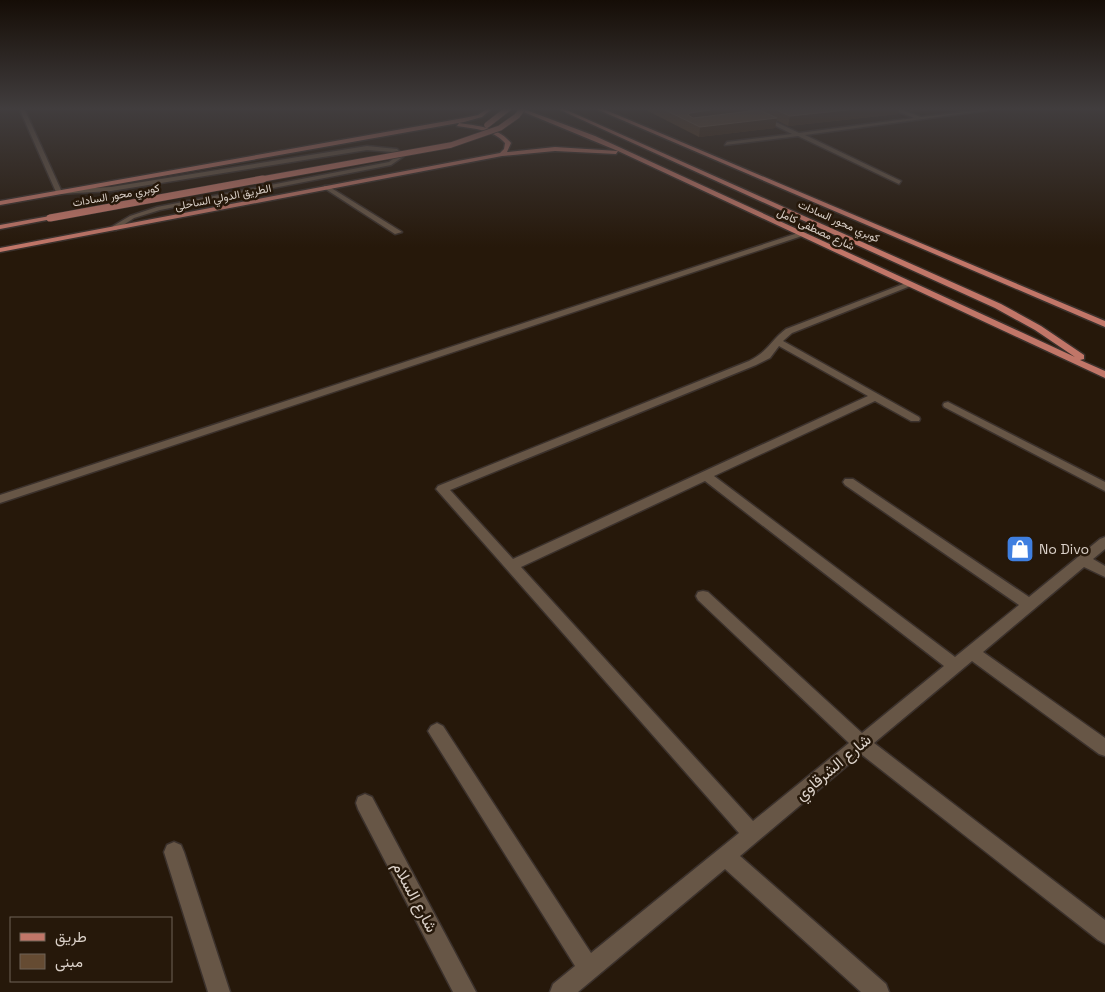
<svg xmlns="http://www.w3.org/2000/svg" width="1105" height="992" viewBox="0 0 1105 992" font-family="'Space Grotesk',Vazirmatn,sans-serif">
  <rect width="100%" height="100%" fill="#26180a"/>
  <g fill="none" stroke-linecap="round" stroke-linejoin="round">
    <defs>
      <g id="minor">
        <path d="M19,108h5l37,82 50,-3 256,-41 30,3 7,7 -13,9 -231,45 -26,8 -18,12 -4,-2 1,-2 17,-10 27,-9 232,-45 8,-6 -4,-4 -26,-2 -256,41 -52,3 -3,-2z"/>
        <path d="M740,108h6l53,25 115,-15 -24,-10h7l24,9 82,-9 -198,27 96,46 -2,3 -101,-48 -73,9 2,-3 65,-8z"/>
        <path d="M324,186h4l74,46 -7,2 -71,-46z"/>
        <path d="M798,233l7,2 -805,268v-8z"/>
        <path d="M906,283l7,2 -121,48 -9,8 136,76 1,2 -1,2h-8l-36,-20 -161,75 241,181 64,-52 -174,-120 -2,-3 2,-3h8l176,118 71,-58 5,-2v12l-12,10 12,7v11l-21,-10 -101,85 122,86v18l-6,-2 -127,-93 -98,82 231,177v24l-7,-4 -237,-186 -121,102 146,128 3,8h-28l-136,-123 -147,123h-28l3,-8 22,-18 -144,-230 -3,-5 3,-5 6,-3 6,3 148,227 148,-120 -303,-344 2,-3 311,-125c19,-9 22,-21 37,-32zM779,346l89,50 -355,163 -63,-69 306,-125 14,-7zM705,481l239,185 -82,67 -154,-141 -5,-1 -5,1 -2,4 2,4 151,143 -96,78 -232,-254z"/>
        <path d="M948,402l157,80v9l-161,-84 -1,-2 1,-2z"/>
        <path d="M365,794l7,3 104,195h-23l-95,-183 -2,-6 2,-6z"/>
        <path d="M174,842l7,3 3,7 46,140h-22l-44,-140 3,-7z"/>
      </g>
      <g id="major">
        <path d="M488,108h5l-11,9 -18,5 -464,83v-4l464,-83 14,-3z"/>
        <path d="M514,108h7l74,28 480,221 -40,-27 -40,-22 -439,-200h6l439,196 40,22 43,29v4l-4,1 25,11v7l-487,-227 -2,3 -61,-3 -53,5 -502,96v-4l500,-95 4,-4 1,-6c-13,-14 -30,-14 -48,-17l2,-3c19,3 39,4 52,20l-4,9 48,-5 63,4z"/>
        <path d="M594,108h7l504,213v6z"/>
        <path d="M50,216l2,1v2l-52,10v-4z"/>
      </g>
    </defs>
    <!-- minor casing -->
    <use href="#minor" stroke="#3b312c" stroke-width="3"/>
    <!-- major casing -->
    <use href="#major" stroke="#3b312c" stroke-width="3"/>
    <!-- minor -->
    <use href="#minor" fill="#675646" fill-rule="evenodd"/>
    <!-- major -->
    <use href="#major" fill="#c17668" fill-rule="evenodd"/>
    <defs>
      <g id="major-bridge-far1">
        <path d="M487,125l22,-17"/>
        <path d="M257,180l194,-35 49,-17 17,-12 6,-8"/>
      </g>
      <path id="major-bridge" d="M50,218l213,-39"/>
    </defs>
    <!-- major-bridge-far1 casing -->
    <use href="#major-bridge-far1" stroke="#3b312c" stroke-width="7" stroke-linecap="butt"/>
    <!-- major-bridge casing -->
    <use href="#major-bridge" stroke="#3b312c" stroke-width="8" stroke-linecap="butt"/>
    <!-- major-bridge-far1 -->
    <use href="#major-bridge-far1" stroke="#c17668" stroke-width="5.5"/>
    <!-- major-bridge -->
    <use href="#major-bridge" stroke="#c17668" stroke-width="7"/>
  </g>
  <!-- wall -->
  <g fill="#573b20">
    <path d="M642,108h106v3l7,-1 -4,-2h149l-2,6 -110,12 -12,-6 -1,8 -76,9z"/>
    <path d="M903,108h46l-36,4z"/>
  </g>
  <!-- shaded-wall -->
  <g fill="#3d260f">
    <path d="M723,108h25l-1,6 -58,8 -1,-7 2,-2z"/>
    <path d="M866,108h34l-2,6 -110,12 2,-10z"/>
    <path d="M914,108h35l-36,4z"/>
    <path d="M777,118l-2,10 -76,9 1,-10z"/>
  </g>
  <!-- building -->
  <g fill="#654b32" stroke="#78604a">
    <path d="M661,108h62l-33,5 -2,2 5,3 66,-8 18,8 -77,9z"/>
    <path d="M772,108h94l-76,8z"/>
  </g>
  <!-- sky -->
  <linearGradient id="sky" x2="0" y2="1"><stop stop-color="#150d06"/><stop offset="0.44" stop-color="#413d3e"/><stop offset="1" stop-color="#413d3e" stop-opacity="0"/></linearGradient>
  <rect width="1105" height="247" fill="url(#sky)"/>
  <!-- icons -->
  <defs>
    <symbol id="shop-square" viewBox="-11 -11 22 22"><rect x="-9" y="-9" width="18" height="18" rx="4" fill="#3f7fe0" stroke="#26180a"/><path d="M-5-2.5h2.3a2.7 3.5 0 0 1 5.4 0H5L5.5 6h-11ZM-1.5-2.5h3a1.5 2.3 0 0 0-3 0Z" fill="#fff"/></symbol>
  </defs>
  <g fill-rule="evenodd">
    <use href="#shop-square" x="1004" y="533" width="32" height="32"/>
  </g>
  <g text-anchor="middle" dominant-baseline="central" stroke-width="5" stroke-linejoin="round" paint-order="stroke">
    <!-- far-street labels -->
    <g font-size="11" fill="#dbd1c9" stroke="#26180a">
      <text transform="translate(116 195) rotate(-10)">كوبري محور السادات</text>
      <text transform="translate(223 197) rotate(-11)">الطريق الدولي الساحلى</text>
      <text transform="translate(839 221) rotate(24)">كوبري محور السادات</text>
      <text transform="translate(816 229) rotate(25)">شارع مصطفى كامل</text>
    </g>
    <!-- poi labels -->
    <g font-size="14" fill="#dbd1c9" stroke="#26180a" text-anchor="start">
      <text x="1039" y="549">No Divo</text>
    </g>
    <!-- near-street labels -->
    <g font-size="16" fill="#dbd1c9" stroke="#26180a">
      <text transform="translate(833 767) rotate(-40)">شارع الشرقاوي</text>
      <text transform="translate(415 897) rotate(62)">شارع السلام</text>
    </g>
  </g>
  <!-- legend -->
  <rect x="10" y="917" width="162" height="65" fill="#26180a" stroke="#6e6256"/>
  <rect x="20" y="933" width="25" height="8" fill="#c17668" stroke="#6e6256"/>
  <text x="55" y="942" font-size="15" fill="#dbd1c9">طريق</text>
  <rect x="20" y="954" width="25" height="15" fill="#654b32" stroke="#6e6256"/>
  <text x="55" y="967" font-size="15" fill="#dbd1c9">مبنى</text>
</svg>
